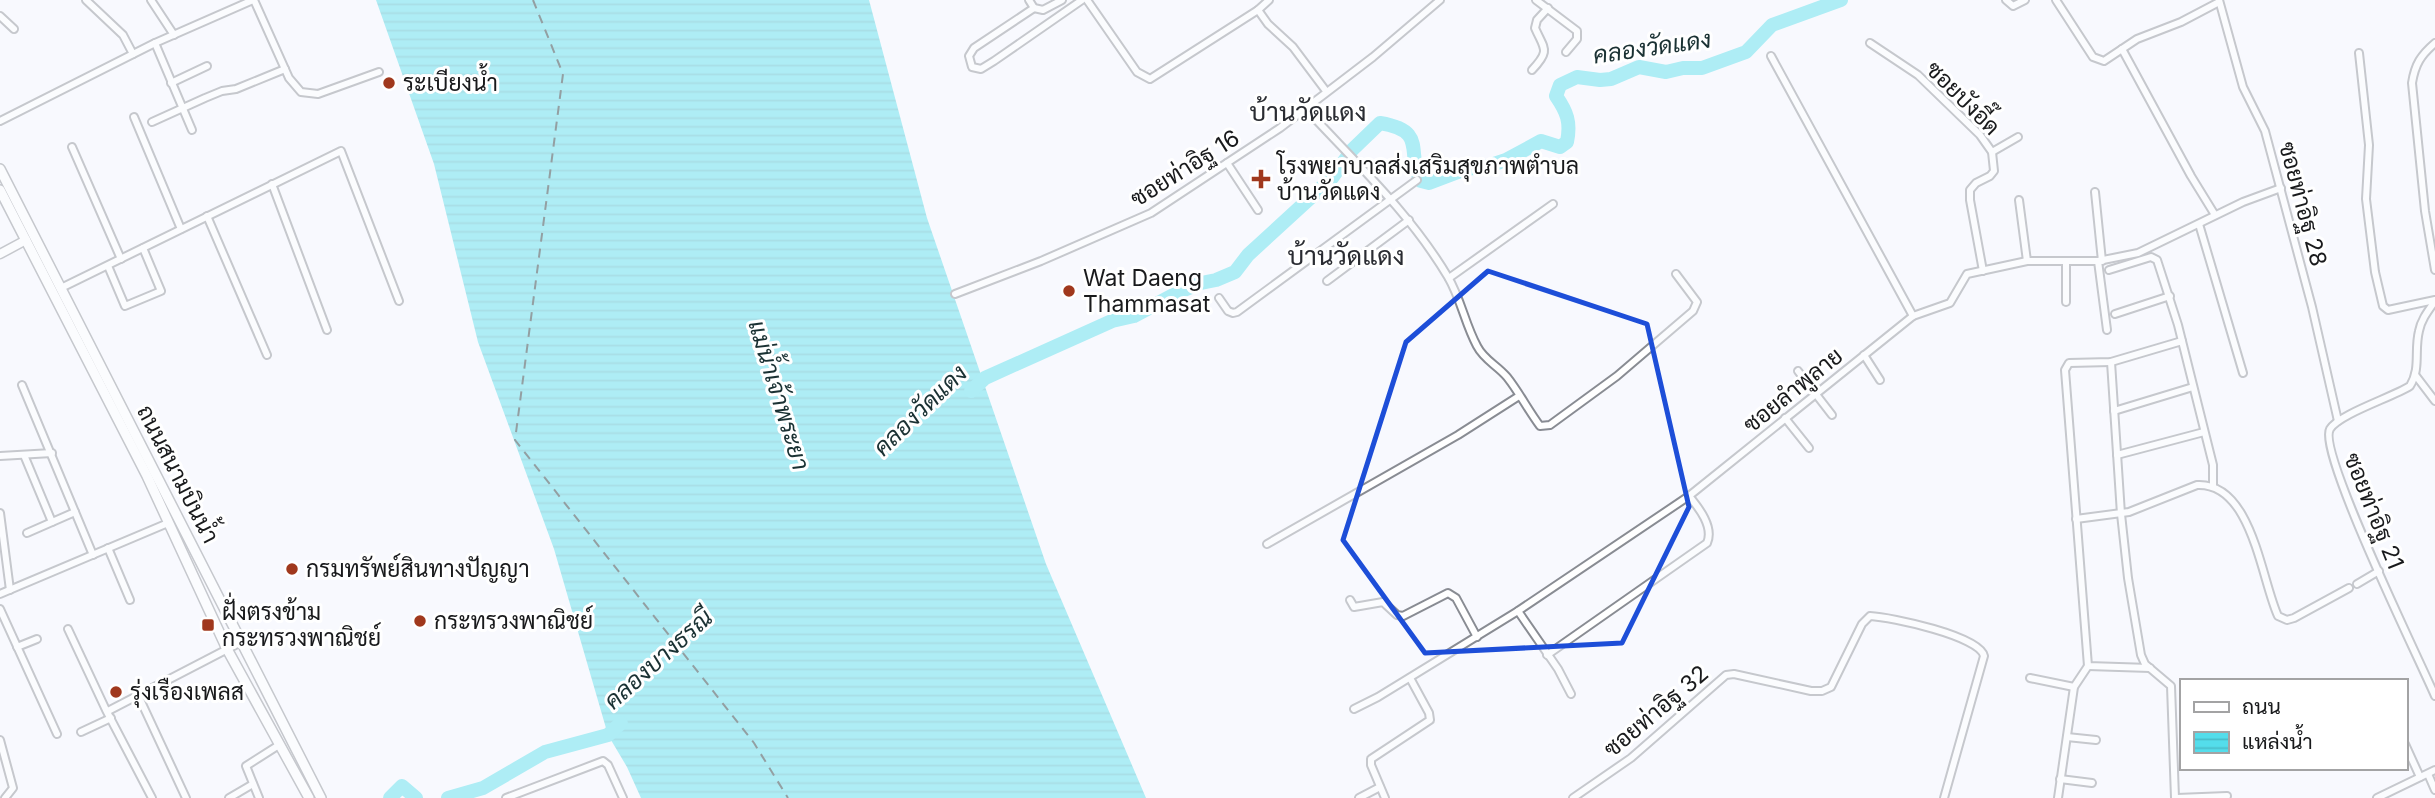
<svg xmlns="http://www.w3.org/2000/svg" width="2435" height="798" viewBox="0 0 2435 798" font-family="Inter,Sarabun,sans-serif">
  <defs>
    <pattern id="water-rules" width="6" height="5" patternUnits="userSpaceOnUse" patternTransform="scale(1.75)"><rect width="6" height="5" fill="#54ddeb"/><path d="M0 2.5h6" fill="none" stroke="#49bdc9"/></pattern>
  </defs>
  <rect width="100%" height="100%" fill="#f8f9fe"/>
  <!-- water -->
  <path fill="url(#water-rules)" d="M376,0h493l58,218 119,346 100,234h-505l-14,-31 -19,-32 -54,-186 -76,-207 -44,-178z"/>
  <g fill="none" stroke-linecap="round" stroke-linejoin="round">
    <!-- river -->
    <g stroke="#54ddeb" stroke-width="14">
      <path d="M971,391l14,-13 127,-57 22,-5 45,-24 22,-9 15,-3 19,-8 13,-17 84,-77 20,-28 28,-27c49,8 25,30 41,58l8,2 37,-14 22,-3 18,-6 35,-19 19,6 7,-5c4,-20 0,-30 -11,-46l4,-11 17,-8 23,3 11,-1 28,-12 27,5 17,-4h19l44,-16 26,-27 69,-25"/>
      <path d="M390,798l12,-12 14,12"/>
      <path d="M448,798l35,-10 62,-36 63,-17 13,-12"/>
    </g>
    <!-- ferry -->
    <path stroke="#1a3133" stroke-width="2" stroke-dasharray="9 7" stroke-linecap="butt" d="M533,0l30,74 -48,366 239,303 34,55"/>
    <defs>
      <g id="minor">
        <path d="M86,0l37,35 10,19"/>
        <path d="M151,0l23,35"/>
        <path d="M254,0l35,78 12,14 17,2 61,-22"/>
        <path d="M1029,0l5,8 9,2 19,-10"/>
        <path d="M1087,0l50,72 13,7 108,-69"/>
        <path d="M1269,0l-11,10 10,14 25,23 33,44"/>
        <path d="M1536,0l41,31v8l-11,13"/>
        <path d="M2006,0l7,6 12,-6"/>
        <path d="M2056,0l37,57 11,4 33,-22 44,-17 38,-20"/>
        <path d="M2219,0l24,87 22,44 47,176 26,114"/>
        <path d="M1034,8l-60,40 -5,8 3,11 9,2 13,-8 88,-61"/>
        <path d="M0,16l14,13"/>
        <path d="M155,43l37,87"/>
        <path d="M1870,43l48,32 62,60 12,17 2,19 -4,5 -14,7 -6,7v10l13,71"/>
        <path d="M2435,43c-14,12 -20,21 -23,40l13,128 10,59"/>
        <path d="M2122,49l69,127 24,39"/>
        <path d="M2359,53l10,92 -3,54 9,73 8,34 5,4 47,-10"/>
        <path d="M1771,56l142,260"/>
        <path d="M1532,70c19,-20 12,-21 3,-42l2,-8 11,-12"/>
        <path d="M171,83l36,-17"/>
        <path d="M1306,109c50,54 104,104 142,168 13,22 17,47 29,69 7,14 20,19 30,31 12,15 21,33 33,49l10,-1 67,-49 76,-65 4,-9 -21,-28"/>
        <path d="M134,117l47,112"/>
        <path d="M0,121l155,-78 98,-43"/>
        <path d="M152,122l53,-24 17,-7 14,-2 49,-20"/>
        <path d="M72,147l49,112"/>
        <path d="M1992,152l26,-15"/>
        <path d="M1227,163l31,47"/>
        <path d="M272,184l55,146"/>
        <path d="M2095,192l7,69"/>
        <path d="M2019,200l8,61"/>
        <path d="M207,216l60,139"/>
        <path d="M2199,224l44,149"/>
        <path d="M2066,261v41"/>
        <path d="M2098,261l9,69"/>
        <path d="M108,266l17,40 36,-15 -18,-43"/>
        <path d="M2109,270l42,-13 6,3 21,65 35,140v21"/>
        <path d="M1449,278l104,-74"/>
        <path d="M1327,281l82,-61"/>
        <path d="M61,288l280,-137 58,150"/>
        <path d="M955,294l86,-33 110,-48 129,-85 93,-71 67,-57"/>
        <path d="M1219,298l9,13 5,2 4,-1 180,-132"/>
        <path d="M2435,301c-7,10 -14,19 -16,30 -5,20 2,37 -9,55 -17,11 -71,28 -80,43 -13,22 90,232 105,267"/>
        <path d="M2115,314l55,-18"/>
        <path d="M1864,355l16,25"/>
        <path d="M2111,362l10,152 7,64 13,77 4,9 26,22 4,112"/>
        <path d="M1798,371l34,44"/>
        <path d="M2416,376l19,25"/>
        <path d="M22,385l71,170"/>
        <path d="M2114,411l79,-24"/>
        <path d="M1785,418l24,30"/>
        <path d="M24,455l28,67"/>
        <path d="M2117,455l87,-23"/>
        <path d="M0,456l52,-3"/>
        <path d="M0,513l10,77"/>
        <path d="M2076,519l53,-7 68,-27c55,-3 64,94 81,131l9,4 7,-2 55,-30"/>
        <path d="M27,533l48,-21"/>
        <path d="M1267,544l191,-109 61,-39"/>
        <path d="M108,548l22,52"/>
        <path d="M2357,584l22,-13"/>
        <path d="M0,594l168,-71"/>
        <path d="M1350,600l4,7 29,-5 14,13 6,1 45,-23 8,5 21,39"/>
        <path d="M0,609l57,125"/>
        <path d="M1518,611l40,58 13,25"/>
        <path d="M68,629l38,81 46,88"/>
        <path d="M17,647l20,-8"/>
        <path d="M1547,655l160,-112c7,-16 -8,-35 -18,-47"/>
        <path d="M2150,668l-62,-2 -23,-296 4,-7 42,-1 71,-21"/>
        <path d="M2030,678l44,9"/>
        <path d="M138,695l48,103"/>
        <path d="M1354,709l24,-12 140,-86 171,-115 224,-180 37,-13 17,-29 60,-13h71l40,-8 105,-51 38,-14"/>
        <path d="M108,711l133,-69"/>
        <path d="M81,732l30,-14"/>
        <path d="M2067,737l29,3"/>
        <path d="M0,740l13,48 -8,10"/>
        <path d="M2405,744l15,33"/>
        <path d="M2428,774l7,16"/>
        <path d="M2060,779l32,4"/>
        <path d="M229,798l24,-14"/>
        <path d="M259,798l-13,-32 33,-21"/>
        <path d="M506,798l97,-37 5,4 15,33"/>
        <path d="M1359,798l21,-11"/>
        <path d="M1385,798l-14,-33v-6l59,-39 -1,-7 -19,-35"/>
        <path d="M1573,798l58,-40 95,-83 8,-1 77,17h11l9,-4 31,-63 8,-8c21,1 110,20 114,40l-40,142"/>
        <path d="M2058,798l16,-111 14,-21"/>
        <path d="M2177,798l50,-2"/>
        <path d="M2377,798l58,-28"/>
      </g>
      <path id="tertiary" d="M0,254l26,-14"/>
      <g id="secondary">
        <path d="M0,169l321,629"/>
        <path d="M0,190l147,286 80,173 82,149"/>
      </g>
    </defs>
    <!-- minor casing -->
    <use href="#minor" stroke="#898c93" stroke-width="10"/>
    <!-- tertiary casing -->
    <use href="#tertiary" stroke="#898c93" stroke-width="11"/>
    <!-- secondary casing -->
    <use href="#secondary" stroke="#898c93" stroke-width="12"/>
    <!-- minor -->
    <use href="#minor" stroke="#fff" stroke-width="6"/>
    <!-- tertiary -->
    <use href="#tertiary" stroke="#fff" stroke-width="8"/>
    <!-- secondary -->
    <use href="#secondary" stroke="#fff" stroke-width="9"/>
  </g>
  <!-- marked area -->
  <path d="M0 0H2435V798H0ZM1488,271l159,53 42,183 -67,136 -197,10 -82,-113 63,-198z" fill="#f8f9fe" fill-opacity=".55" fill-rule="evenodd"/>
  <path fill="none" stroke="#1d4ed8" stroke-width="5" stroke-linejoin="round" d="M1488,271l159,53 42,183 -67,136 -197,10 -82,-113 63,-198z"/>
  <!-- markers -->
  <g fill="#a0381d" stroke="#fff" stroke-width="2.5">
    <circle cx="389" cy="83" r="7"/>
    <path d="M1257.5 168.5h7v7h7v7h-7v7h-7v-7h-7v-7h7z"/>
    <circle cx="1069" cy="291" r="7"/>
    <circle cx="292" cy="569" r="7"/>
    <circle cx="420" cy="621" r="7"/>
    <rect x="201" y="618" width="14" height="14" rx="3.5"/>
    <circle cx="116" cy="692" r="7"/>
  </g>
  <g text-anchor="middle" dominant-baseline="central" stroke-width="6" stroke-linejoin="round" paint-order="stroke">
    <!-- poi labels -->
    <g font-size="23" fill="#191a1c" stroke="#fff" text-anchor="start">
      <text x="403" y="83">ระเบียงน้ำ</text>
      <text x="1277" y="166">โรงพยาบาลส่งเสริมสุขภาพตำบล<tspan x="1277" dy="26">บ้านวัดแดง</tspan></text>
      <text x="1083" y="278">Wat Daeng<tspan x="1083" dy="26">Thammasat</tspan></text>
      <text x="306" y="569">กรมทรัพย์สินทางปัญญา</text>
      <text x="222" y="612">ฝั่งตรงข้าม<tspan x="222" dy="26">กระทรวงพาณิชย์</tspan></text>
      <text x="434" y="621">กระทรวงพาณิชย์</text>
      <text x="130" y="692">รุ่งเรืองเพลส</text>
    </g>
    <!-- street labels -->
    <g font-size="23" fill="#191a1c" stroke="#fff">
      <text transform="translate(1963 98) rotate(45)">ซอยบังอี๊ด</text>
      <text transform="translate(1185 168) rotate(-32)">ซอยท่าอิฐ 16</text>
      <text transform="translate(2303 204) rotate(75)">ซอยท่าอิฐ 28</text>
      <text transform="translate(1793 390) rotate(-39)">ซอยลำพูลาย</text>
      <text transform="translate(178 474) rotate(63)">ถนนสนามบินน้ำ</text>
      <text transform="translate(2374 511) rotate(68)">ซอยท่าอิฐ 21</text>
      <text transform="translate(1656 711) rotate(-40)">ซอยท่าอิฐ 32</text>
    </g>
    <!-- water labels -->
    <g font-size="24" font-style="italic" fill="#1a3133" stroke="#fff">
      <text transform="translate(1652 47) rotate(-8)">คลองวัดแดง</text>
      <text transform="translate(779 395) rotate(73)">แม่น้ำเจ้าพระยา</text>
      <text transform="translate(920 410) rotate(-44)">คลองวัดแดง</text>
      <text transform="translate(658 659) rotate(-42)">คลองบางธรณี</text>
    </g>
    <!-- quarter labels -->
    <g font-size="26" fill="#2a2c32" stroke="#fff">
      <text x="1308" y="111">บ้านวัดแดง</text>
      <text x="1346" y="255">บ้านวัดแดง</text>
    </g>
  </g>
  <!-- legend -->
  <rect x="2180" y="679" width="228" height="91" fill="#ffffff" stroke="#a3a3a4" stroke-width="2"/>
  <rect x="2194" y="702" width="35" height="10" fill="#ffffff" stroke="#a3a3a4" stroke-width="2"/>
  <text x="2242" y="714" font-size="21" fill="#191a1c">ถนน</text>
  <rect x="2194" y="732" width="35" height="21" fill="url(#water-rules)" stroke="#a3a3a4" stroke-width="2"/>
  <text x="2242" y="749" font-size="21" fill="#191a1c">แหล่งน้ำ</text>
</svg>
